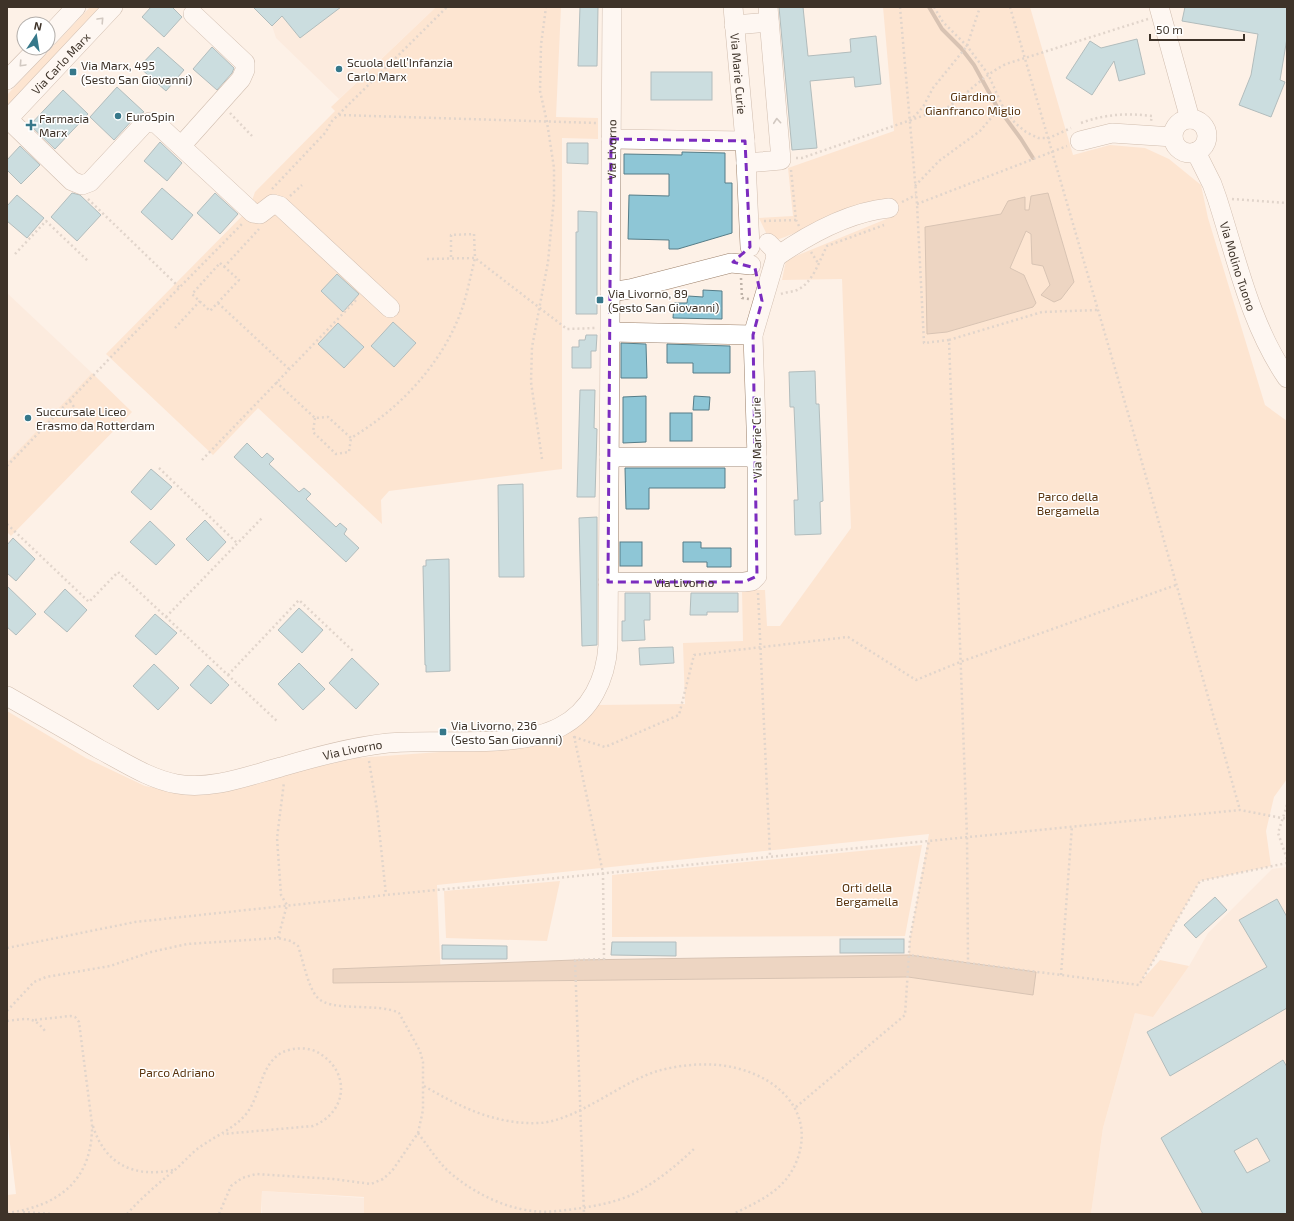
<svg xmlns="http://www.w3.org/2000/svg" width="1294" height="1221" viewBox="0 0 1294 1221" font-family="'Exo 2',sans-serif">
  <rect width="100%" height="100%" fill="#fdf1e7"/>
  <!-- built -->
  <g fill="#fbe5d3">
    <path d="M253,7h183l-97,92 -63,-61 -4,-12z"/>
    <path d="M7,293l85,80 -85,89z"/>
    <path d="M1287,867v347h-196l12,-86 32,-115 54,-47 19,-33 64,-64z"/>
    <path d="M262,1191l102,7v16h-102z"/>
  </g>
  <!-- green -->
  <g fill="#fdd7b7" fill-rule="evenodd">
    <path d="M90,7h10l-93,99v-11z"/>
    <path d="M436,7h125l-5,110 42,1v21l-36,-1v331l-173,22 -8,9 1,24 -124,-116 -45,47 -107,-101 143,-145 6,-17 80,-81 -4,-4z"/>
    <path d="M883,7h147l43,148 37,-10 35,3 24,11 32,26 7,33 57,187 22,16v358l-13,18 -8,34 5,35 -71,15 -58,99 18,-20 29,6 -36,51 -18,-4 -32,115 -12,86h-727v-17l-102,-6 -1,23h-254v-19l9,-1 -9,-75v-408l79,47 59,28 47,9 164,-37 194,-14 32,-20 15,-19 88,-1 -2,-61 60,-2 -1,-51h23l2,36h13l71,-98 -9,-249 -60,1 4,-20 110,-45 -5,-16 -68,22 -38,16 -9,3 -8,-3 -9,-19 34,-2 -5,-48 106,-37zM929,834l-19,104 -1,17 117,16 -585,11 -4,-97z"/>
    <path d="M92,373l40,39 -121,124 -4,-4v-70z"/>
    <path d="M922,845l-17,91 -293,1v-62z"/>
    <path d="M560,881l-13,60 -101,-3 -2,-47z"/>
  </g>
  <!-- water -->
  <g fill="#dab494" stroke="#ab8d74">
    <path d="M1048,193l26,89 -13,17 -7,3 -13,-7 9,-10 -7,-19 -11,-2 -1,-30 -5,-3 -16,37 14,7 12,28 -3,4 -86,25 -20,2 -2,-107 76,-13 7,-13 17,-4v13h4l2,-14z"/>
    <path d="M909,955l127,17 -3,23 -125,-18 -575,6v-14l242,-9z"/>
  </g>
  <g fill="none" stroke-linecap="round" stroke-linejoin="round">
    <!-- stream -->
    <path stroke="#ab8d74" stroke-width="4" d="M929,7l13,22 19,19 13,17 22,40 25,34 12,19"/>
  </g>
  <!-- building -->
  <g fill="#8ec6d6" stroke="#567d88" fill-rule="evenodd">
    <path d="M151,7h21l10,10 -18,20 -22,-20z"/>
    <path d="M253,7h88l-41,31 -18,-22 -10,10z"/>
    <path d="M580,7h18l-1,59h-19z"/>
    <path d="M779,7h24l5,49 43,-4 -1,-13 26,-3 5,48 -26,3 -1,-10 -44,4 7,67 -25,2z"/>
    <path d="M1185,7h102v31l-7,42 5,2 -14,35 -32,-12 12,-30 7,-41 -76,-13z"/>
    <path d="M1137,39l8,35 -26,7 -5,-20 -22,34 -26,-17 24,-37 11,7z"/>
    <path d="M158,47l26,23 -18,21 -27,-24z"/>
    <path d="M212,47l22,21 -2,5 -15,17 -24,-21z"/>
    <rect x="651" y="72" width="61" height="28"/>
    <path d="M117,87l27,25 -8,4 -22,24 -24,-23z"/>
    <path d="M63,90l25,24 -33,35 -25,-24z"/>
    <path d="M160,142l22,21 -15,18 -23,-20z"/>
    <path d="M567,143h21v21l-21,-1z"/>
    <path d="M20,146l20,19 -19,19 -14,-14v-10z"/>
    <path d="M682,152l43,1v30h7v50l-54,16h-9v-9l-41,-1 1,-44 40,1v-22h-45v-20l58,1z"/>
    <path d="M162,188l31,27 -21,25 -31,-28z"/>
    <path d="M72,193l8,2 21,20 -24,26 -26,-24z"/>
    <path d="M215,193l23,21 -18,20 -23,-21z"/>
    <path d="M17,195l27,23 -17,20 -20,-17v-15z"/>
    <path d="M578,211l19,1v102h-21v-82h2z"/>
    <path d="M337,274l22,20 -16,18 -22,-21z"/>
    <path d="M703,290l19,1v28l-49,-1 1,-15h13l1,-7 15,1z"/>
    <path d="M393,322l23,21 -22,24 -23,-21z"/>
    <path d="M338,323l26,24 -20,21 -26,-24z"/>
    <path d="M586,335h11l-1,16h-5v17h-19v-21h7v-7h6z"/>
    <path d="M621,343l25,1 1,34h-26z"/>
    <path d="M667,344l63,2v27h-37v-10h-26z"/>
    <path d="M815,371l1,33h3l4,97 -3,1 1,32 -26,1 -1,-35h4l-4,-93h-4l-1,-35z"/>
    <path d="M580,390h15l-1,38 3,1 -2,68h-18z"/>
    <path d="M646,396v46l-23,1v-46z"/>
    <path d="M694,396l16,1 -1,13h-16z"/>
    <rect x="670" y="413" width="22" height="28"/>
    <path d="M247,443l15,15 5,-5 7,6 -5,5 30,28 5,-4 7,6 -5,5 30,28 4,-4 7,6 -3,5 15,14 -13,14 -112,-105z"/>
    <path d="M625,468h100v20h-76v21h-23z"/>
    <path d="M151,469l21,18 -21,23 -20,-18z"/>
    <path d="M523,484l1,93h-25l-1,-92z"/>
    <path d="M597,517v128l-15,1 -3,-128z"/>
    <path d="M205,520l21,22 -18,19 -22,-22z"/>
    <path d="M150,521l25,24 -19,20 -26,-23z"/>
    <path d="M13,538l22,21 -19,22 -9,-8v-28z"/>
    <rect x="620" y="542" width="22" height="24"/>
    <path d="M683,542h18v6h30v19h-24v-5h-24z"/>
    <path d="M449,559l1,112 -24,1v-7h-1l-2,-99h3v-6z"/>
    <path d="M7,586l29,28 -20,21 -9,-8z"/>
    <path d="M65,589l22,21 -20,22 -23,-20z"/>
    <path d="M625,593h25v27h-6l1,20 -23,1v-20h3z"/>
    <path d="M691,593h47v19h-31v3h-17z"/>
    <path d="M299,608l24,22 -21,23 -24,-23z"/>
    <path d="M155,614l22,19 -21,22 -21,-19z"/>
    <path d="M673,647l1,16 -34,2 -1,-17z"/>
    <path d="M352,658l27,26 -23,25 -27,-26z"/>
    <path d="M299,663l26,26 -22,21 -25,-26z"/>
    <path d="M154,664l25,24 -21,22 -25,-24z"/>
    <path d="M208,665l21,20 -18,19 -21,-19z"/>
    <path d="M1215,897l12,13 -31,28 -12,-13z"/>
    <path d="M1277,899l10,18v91l-117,68 -23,-44 120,-65 -28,-47z"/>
    <rect x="840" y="939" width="64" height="14"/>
    <path d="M612,942h64v14l-65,-1z"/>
    <path d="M442,945l65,1v13h-65z"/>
    <path d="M1283,1060l4,7v147h-84l-42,-76zM1257,1138l13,23 -23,12 -13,-22z"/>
  </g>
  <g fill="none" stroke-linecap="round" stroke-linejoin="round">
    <defs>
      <g id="minor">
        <path id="s1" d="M733,7l12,134 5,106"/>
        <path d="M1159,7l31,112"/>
        <path d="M734,25l35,-3"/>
        <path d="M48,37l28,-30"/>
        <path d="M7,80l31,-32"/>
        <path d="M8,119l64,62 10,4 8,-3 54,-58 6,-2 7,2 96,89 7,1 13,-10 7,2 110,102"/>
        <circle cx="1190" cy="136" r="17"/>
        <path id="s2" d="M7,120l106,-113"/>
        <path d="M611,139l134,2"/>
        <path d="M1080,141l32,-8 61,4"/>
        <path d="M181,146l60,-67 4,-9v-7l-52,-49"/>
        <path id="s3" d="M1196,152l16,32 5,14c20,62 33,126 70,180"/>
        <path d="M746,163l35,-3 -13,-153"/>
        <path d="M776,257c33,-23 73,-45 113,-49"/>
        <path d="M610,292l20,-3 101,-26 20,2"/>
        <path d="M610,332l143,3"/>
        <path d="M609,457h148"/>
        <path id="s4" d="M608,582h136l8,-1 5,-5v-119l-4,-122 23,-78 -2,-8 -6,-6"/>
        <path id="s5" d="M7,696c31,18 62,35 92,53 25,13 50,30 78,35 35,6 70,-8 104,-17 34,-10 70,-20 107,-24 50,-5 128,7 172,-16 31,-16 46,-48 48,-82l4,-638"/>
      </g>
    </defs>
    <!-- minor casing -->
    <use href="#minor" stroke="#9c816b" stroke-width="20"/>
    <!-- path -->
    <g stroke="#bfb3a9" stroke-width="2.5" stroke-dasharray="2 3" stroke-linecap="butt">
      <path d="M900,7l17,197 7,139 25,-3 18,497 1,126 -59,-8"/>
      <path d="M934,7l9,15 24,24 21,28 14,31 13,18 11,9 12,6h11l22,-10"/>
      <path d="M1010,7l120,413 110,390"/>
      <path d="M230,113l22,23"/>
      <path d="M339,115l257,8"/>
      <path d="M910,121l13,-14 10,-19 34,-42 13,-39"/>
      <path d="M1081,123c24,-9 46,-10 71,-7l-1,5"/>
      <path d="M796,158h6l146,-51c21,-14 34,-31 58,-43l142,-45"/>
      <path d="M791,170l5,50 3,6"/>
      <path d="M915,186l24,-25 41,-30 22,-26"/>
      <path d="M272,189l53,-56 7,-12 115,-114"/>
      <path d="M290,196l12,-11"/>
      <path d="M88,199l91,88"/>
      <path d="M1232,199l55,4"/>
      <path d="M902,202l14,-7"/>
      <path d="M917,204l150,-58"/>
      <path d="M764,221l32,-1"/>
      <path d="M811,252l7,11"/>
      <path d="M15,254l31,-33 43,41"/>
      <path d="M427,259l48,-1 -1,-24 -23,1v24"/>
      <path d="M220,263l19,17 -29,31 -18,-17z"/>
      <path d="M224,267l35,-38"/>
      <path d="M741,278l1,20 7,1"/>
      <path d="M781,294c5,-2 11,-2 16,-4 16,-7 22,-29 30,-44l57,-21"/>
      <path d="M218,303l71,66"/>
      <path d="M175,328l25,-27"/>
      <path d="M949,340l93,-28 56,-2"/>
      <path d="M276,382l39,36 13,-1 23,21c50,-30 93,-76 112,-132 5,-16 8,-32 12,-48l92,71 28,-1"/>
      <path d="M70,401l6,9"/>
      <path d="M315,418l-2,14 23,22 13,-2 2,-14"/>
      <path d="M542,459l-11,-77 1,-35 16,-85 6,-64v-30l-7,-46 -7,-31 1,-46 5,-38"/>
      <path d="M202,460l156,-162"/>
      <path d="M7,466l103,-108 133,-135"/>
      <path d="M159,468l78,75"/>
      <path d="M7,524l82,78 29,-30 160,150"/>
      <path d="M758,593l12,263"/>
      <path d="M166,617l96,-99"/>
      <path d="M228,675l71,-75 55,52"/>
      <path d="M574,736l29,137 1,86 -29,1 9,254"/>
      <path d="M574,737l31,10 74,-32 15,-60 154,-18 68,43 44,-18 216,-77"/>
      <path d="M369,761l8,48 9,86"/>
      <path d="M1287,805l-9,28 9,26"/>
      <path d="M278,938l9,-33 -6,-10 -4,-57 7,-56"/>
      <path d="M7,948l128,-26 251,-27 854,-85 47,9"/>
      <path d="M968,963l171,22 61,-104 87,-18"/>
      <path d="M1061,975l11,-149"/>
      <path d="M7,1011l27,-29 12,-5 64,-11 41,-14 36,-8 91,-6 13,3 7,5c5,14 10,41 19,51 13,16 61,5 82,16l21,38 3,11v48l-5,23 -26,38 -9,8 -12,5 -38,-5 -77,-5 -14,4 -11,8 -12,28"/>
      <path d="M7,1021c18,-2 26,-6 38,10"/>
      <path d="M424,1086c36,21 72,39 116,37 39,-3 83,-43 121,-53 24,-6 51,-8 75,-2 46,11 81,48 59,97 -12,26 -37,37 -62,49"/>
      <path d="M796,1107l109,-92 5,-77 19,-98"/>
      <path d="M93,1126c12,39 42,52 80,44"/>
      <path d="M418,1133c9,12 17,24 26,34 22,22 58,41 89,44 16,2 33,-1 49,-3 18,-3 39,-7 55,-16 22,-12 40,-27 58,-44"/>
      <path d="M23,1212l30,2"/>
      <path d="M7,1213c52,-7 86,-33 85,-89l-13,-102 -4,-5 -5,-1 -36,4"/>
      <path d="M127,1214c15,-17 32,-31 49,-45 9,-8 17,-18 27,-24 16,-11 32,-17 44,-32 14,-19 13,-47 34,-60 12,-6 29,-7 41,2 29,20 24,58 -9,71l-90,8"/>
    </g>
    <!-- minor -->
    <use href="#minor" stroke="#fff" stroke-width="19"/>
  </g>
  <!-- one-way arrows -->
  <defs><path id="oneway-chevron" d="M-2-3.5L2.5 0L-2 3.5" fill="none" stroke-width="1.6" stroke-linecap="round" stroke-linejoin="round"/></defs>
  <g stroke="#9e9994">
    <use href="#oneway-chevron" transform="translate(101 20) rotate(-47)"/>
    <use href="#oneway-chevron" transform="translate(22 64) rotate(133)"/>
    <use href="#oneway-chevron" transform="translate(777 121) rotate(-95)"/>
  </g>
  <!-- marked area -->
  <path d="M0 0H1294V1221H0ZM611,139l134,2 5,106 -17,15 22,6 7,33 -9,34 4,241 -13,6h-136z" fill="#fdf1e7" fill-opacity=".55" fill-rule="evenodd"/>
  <path fill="none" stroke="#7b2cbf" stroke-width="3" stroke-dasharray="8 5" stroke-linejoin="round" d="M611,139l134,2 5,106 -17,15 22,6 7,33 -9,34 4,241 -13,6h-136z"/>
  <!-- markers -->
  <g fill="#36788a" stroke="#fff" stroke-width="1.5">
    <circle cx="339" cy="69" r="4"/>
    <rect x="69" y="68" width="8" height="8" rx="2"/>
    <circle cx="118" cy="116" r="4"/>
    <path d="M29 119h4v4h4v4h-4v4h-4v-4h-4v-4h4z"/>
    <rect x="596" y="296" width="8" height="8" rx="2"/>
    <circle cx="28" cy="418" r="4"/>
    <rect x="439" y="728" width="8" height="8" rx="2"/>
  </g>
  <g text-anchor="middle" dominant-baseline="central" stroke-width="3" stroke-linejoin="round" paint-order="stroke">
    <!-- poi labels -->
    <g font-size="12" fill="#3e3329" stroke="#fff" text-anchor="start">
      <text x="347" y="62">Scuola dell’Infanzia<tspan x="347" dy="14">Carlo Marx</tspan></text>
      <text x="81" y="65">Via Marx, 495<tspan x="81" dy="14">(Sesto San Giovanni)</tspan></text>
      <text x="126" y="116">EuroSpin</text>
      <text x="39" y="118">Farmacia<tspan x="39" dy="14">Marx</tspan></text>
      <text x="608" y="293">Via Livorno, 89<tspan x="608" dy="14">(Sesto San Giovanni)</tspan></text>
      <text x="36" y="411">Succursale Liceo<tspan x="36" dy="14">Erasmo da Rotterdam</tspan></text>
      <text x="451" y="725">Via Livorno, 236<tspan x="451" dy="14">(Sesto San Giovanni)</tspan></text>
    </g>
    <!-- street labels -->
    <g font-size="12" fill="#3e3329" stroke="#fff">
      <text stroke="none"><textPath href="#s2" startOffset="78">Via Carlo Marx</textPath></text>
      <text stroke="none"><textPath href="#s1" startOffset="67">Via Marie Curie</textPath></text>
      <text stroke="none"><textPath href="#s5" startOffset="1177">Via Livorno</textPath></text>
      <text stroke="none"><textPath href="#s3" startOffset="122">Via Molino Tuono</textPath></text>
      <text transform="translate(756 438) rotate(-91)">Via Marie Curie</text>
      <text stroke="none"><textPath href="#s4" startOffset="76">Via Livorno</textPath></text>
      <text stroke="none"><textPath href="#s5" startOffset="372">Via Livorno</textPath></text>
    </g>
    <!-- park labels -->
    <g font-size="12" fill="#5b3610" stroke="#fff">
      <text x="973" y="96">Giardino<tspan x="973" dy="14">Gianfranco Miglio</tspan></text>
      <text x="1068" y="496">Parco della<tspan x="1068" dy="14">Bergamella</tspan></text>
      <text x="867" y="887">Orti della<tspan x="867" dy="14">Bergamella</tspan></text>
      <text x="177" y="1072">Parco Adriano</text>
    </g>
  </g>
  <!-- border -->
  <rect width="1294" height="1221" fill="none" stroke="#3e3329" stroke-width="16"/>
  <!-- north arrow -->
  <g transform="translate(36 36) rotate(12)"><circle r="19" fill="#ffffff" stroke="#b2ada9"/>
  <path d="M0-3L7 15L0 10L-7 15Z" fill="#36788a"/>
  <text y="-6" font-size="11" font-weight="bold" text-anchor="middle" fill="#3e3329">N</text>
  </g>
  <!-- scale -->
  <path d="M1150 34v6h94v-6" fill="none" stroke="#3e3329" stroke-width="2"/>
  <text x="1156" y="34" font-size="12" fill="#3e3329" stroke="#ffffff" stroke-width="3" paint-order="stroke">50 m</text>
</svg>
